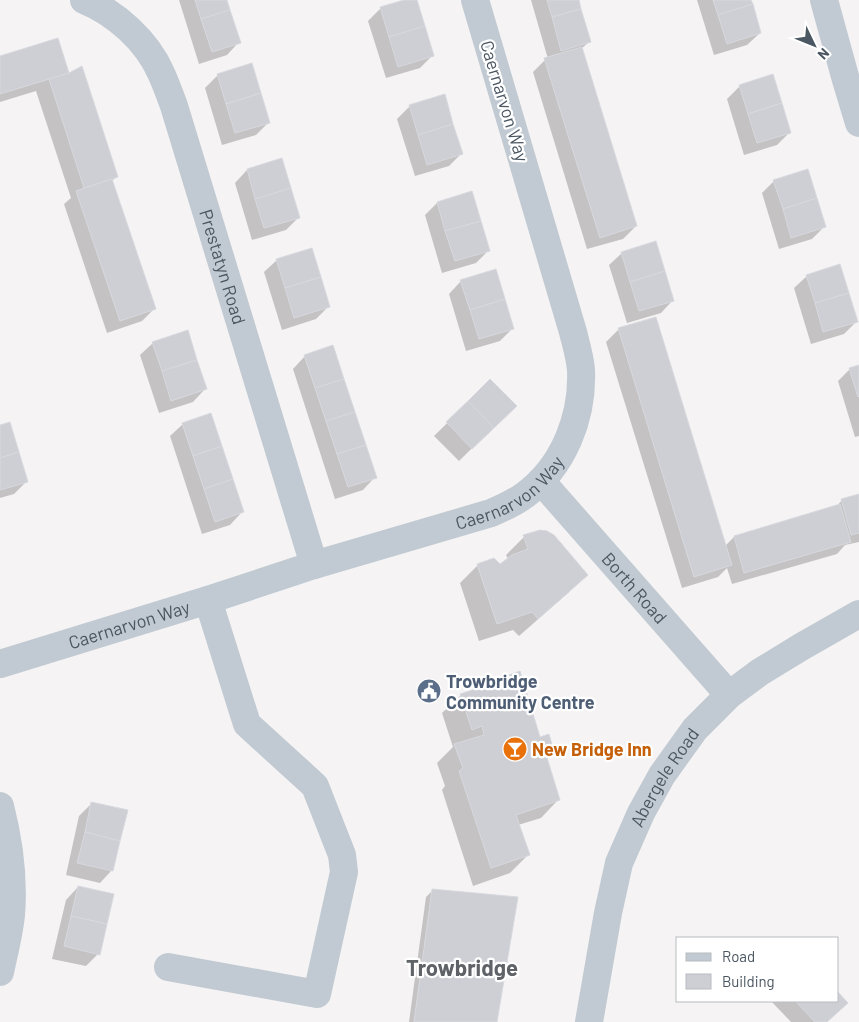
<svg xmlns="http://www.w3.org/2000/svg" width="859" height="1022" viewBox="0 0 859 1022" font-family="Barlow,sans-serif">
  <rect width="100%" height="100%" fill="#f5f3f3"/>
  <!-- shadow -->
  <g fill="#0003">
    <path d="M179,0h47l13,42 -12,13 -28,9z"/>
    <path d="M408,0h8l16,56 -12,12 -34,10 -18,-57 13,-13z"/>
    <path d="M531,0h46l12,42 -8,7 55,177 -13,13 -36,10 -54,-177 12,-12 3,-1z"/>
    <path d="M697,0h53l10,33 -13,12 -33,10z"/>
    <path d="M0,57l68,17 49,102 -5,5 42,128 -12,12 -35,12 -43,-129 7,-6 -35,-107 -36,11z"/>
    <path d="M218,75l51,47 -13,13 -34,10 -17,-57z"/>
    <path d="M740,86l50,46 -13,13 -33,10 -17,-56z"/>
    <path d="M410,106l51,48 -12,12 -34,10 -18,-57z"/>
    <path d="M281,160l18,57 -13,13 -34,10 -17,-57 12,-13z"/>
    <path d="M774,181l50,46 -12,12 -33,10 -17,-56z"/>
    <path d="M471,192l18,58 -13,13 -34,10 -17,-58 12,-12z"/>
    <path d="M622,253l51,47 -12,13 -34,10 -18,-58z"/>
    <path d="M277,260l51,47 -12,12 -34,11 -18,-58z"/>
    <path d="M807,276l50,45 -13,13 -33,10 -17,-56z"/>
    <path d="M461,281l52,47 -13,13 -34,10 -17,-57z"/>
    <path d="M619,329l106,217 9,-9 102,-30 6,-7 17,-4v46l-14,3 -8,9 -105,30 -5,-16 -9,9 -36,11 -76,-246z"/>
    <path d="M153,343l52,46 -12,13 -34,11 -19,-58z"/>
    <path d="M305,356l70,121 -12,13 -28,9 -42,-130z"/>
    <path d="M859,366v70l-4,1 -17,-56 12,-12z"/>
    <path d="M490,381l25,25 -56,55 -25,-25z"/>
    <path d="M183,424l59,88 -12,13 -28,9 -32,-98z"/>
    <path d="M0,427l26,55 -12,12 -14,4z"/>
    <path d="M524,537l62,38 -18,18 -49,43 -6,-6 -34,11 -19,-58 18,-18h22l8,-6 -2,-4z"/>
    <path d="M510,676l29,63 13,9 -7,7 14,44 -18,19 -23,7 10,30 -18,18 -37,13 -31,-96 3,-4 -8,-23 16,-16 -11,-34 19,-18 44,-14z"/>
    <path d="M92,803l20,67 -12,13 -34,-8 13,-59z"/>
    <path d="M78,887l20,67 -12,12 -34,-7 14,-59z"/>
    <path d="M432,891l64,131h-87l17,-125z"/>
    <path d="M838,994l8,9 -20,19h-35l-20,-21h67z"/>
  </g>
  <!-- building -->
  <g fill="#cdcfd5" stroke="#d7d9de">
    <path d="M195,0h32l3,10 -29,9z"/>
    <path d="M404,0h13l8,26 -36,11 -9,-30z"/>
    <path d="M547,0h32l2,9 -29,8z"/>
    <path d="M713,0h38l2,4 -35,11z"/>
    <path d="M753,4l8,29 -34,11 -9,-29z"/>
    <path d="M581,9l10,33 -30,9 -9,-34z"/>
    <path d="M230,10l11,33 -29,9 -11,-33z"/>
    <path d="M425,26l9,30 -36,11 -9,-30z"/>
    <path d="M58,38l11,35 -69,21v-38z"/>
    <path d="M582,47l55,179 -37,12 -56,-180z"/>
    <path d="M252,63l9,30 -35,11 -9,-30z"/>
    <path d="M82,66l36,111 -34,11 -35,-109 20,-6z"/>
    <path d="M773,74l9,29 -34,11 -9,-29z"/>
    <path d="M261,93l9,30 -35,10 -9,-29z"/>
    <path d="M445,94l8,30 -35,11 -9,-30z"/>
    <path d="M782,103l9,30 -34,10 -9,-29z"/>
    <path d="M453,124l10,30 -36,11 -9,-30z"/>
    <path d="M282,158l9,30 -36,11 -8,-30z"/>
    <path d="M808,169l9,29 -34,11 -10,-29z"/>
    <path d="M112,179l44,130 -36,12 -44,-130z"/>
    <path d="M291,188l9,30 -36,10 -9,-29z"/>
    <path d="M472,191l9,30 -36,10 -8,-29z"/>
    <path d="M817,198l9,29 -35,11 -8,-29z"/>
    <path d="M481,221l9,30 -35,10 -10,-30z"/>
    <path d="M656,241l9,30 -35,11 -9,-30z"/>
    <path d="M312,248l9,29 -36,11 -9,-29z"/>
    <path d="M840,264l9,29 -34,10 -9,-28z"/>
    <path d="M496,269l9,30 -35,11 -10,-30z"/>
    <path d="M665,271l9,30 -35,10 -9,-29z"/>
    <path d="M321,277l9,30 -36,11 -9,-30z"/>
    <path d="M849,293l9,29 -35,10 -8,-29z"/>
    <path d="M505,299l9,30 -35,10 -9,-29z"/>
    <path d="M656,317l76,248 -38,12 -76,-249z"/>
    <path d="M188,330l9,30 -35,11 -10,-29z"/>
    <path d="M333,345l11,34 -29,9 -11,-33z"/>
    <path d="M197,360l10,29 -36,12 -9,-30z"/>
    <path d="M859,365v31l-1,1 -9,-29z"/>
    <path d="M344,379l11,33 -29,9 -11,-33z"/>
    <path d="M490,379l27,27 -23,22 -26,-27z"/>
    <path d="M468,401l26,27 -22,21 -26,-27z"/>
    <path d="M355,412l11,33 -29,9 -11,-33z"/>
    <path d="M211,413l11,33 -29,10 -11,-33z"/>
    <path d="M10,422l9,30 -19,6v-33z"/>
    <path d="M366,445l11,33 -29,9 -11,-33z"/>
    <path d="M222,446l11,33 -29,10 -11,-33z"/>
    <path d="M19,452l9,30 -28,8v-32z"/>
    <path d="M233,479l11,33 -29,10 -11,-33z"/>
    <path d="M859,494v39l-8,2 -10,-36z"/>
    <path d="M840,504l11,38 -107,31 -10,-37z"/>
    <path d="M540,530l7,1 7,4 34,40 -50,44 -6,-7 -35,12 -20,-60 17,-6 6,6 12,-9 16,-6 -5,-14z"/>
    <path d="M520,671l20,66 9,-3 4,14 -8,3 15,49 -44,15 14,40 -39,13 -32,-97 4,-3 -9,-24 30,-9 -2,-9 -10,4 -12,-36 50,-16 -1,-3z"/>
    <path d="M91,802l37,8 -8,31 -35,-9z"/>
    <path d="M85,832l35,9 -7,30 -36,-8z"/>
    <path d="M78,886l36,8 -7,30 -36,-8z"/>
    <path d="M432,889l86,8 -21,125h-83z"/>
    <path d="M71,916l36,8 -7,31 -36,-9z"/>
    <path d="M838,992l10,11 -21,19h-12l-18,-19 3,-2h38z"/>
  </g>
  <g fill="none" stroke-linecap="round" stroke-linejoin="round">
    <!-- minor -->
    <g stroke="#c1cad2" stroke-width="28">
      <path id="s1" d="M84,0c32,13 63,41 77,73 5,11 9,22 13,33l140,459"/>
      <path d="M824,0l22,80 13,43"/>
      <path id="s2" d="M541,481l188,214"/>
      <path id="s3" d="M0,664l208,-64 106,-35 177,-52c12,-5 23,-10 34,-18 39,-29 58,-78 56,-125 -1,-13 -5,-26 -8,-38l-98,-332"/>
      <path d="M0,806c9,35 14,72 11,109 -2,19 -7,38 -11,57"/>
      <path d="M168,967l149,27 27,-122 -2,-17 -27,-69 -68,-62 -39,-124"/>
      <path id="s4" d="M589,1022l19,-109 11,-50 22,-50 21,-38 33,-46 34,-34 31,-23 41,-25 58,-33"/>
    </g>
  </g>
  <!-- icons -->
  <defs>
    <symbol id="civic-disc" viewBox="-11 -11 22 22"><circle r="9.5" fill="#5c6f8a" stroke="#fff"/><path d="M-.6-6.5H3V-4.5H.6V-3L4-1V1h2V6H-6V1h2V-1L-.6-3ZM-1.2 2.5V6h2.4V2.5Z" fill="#fff"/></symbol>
    <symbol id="bar-disc" viewBox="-11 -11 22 22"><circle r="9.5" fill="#e8710a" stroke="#fff"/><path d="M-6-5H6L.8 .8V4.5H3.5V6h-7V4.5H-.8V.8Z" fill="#fff"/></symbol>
  </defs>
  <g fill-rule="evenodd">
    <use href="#civic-disc" x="415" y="677" width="28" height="28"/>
    <use href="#bar-disc" x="501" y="735" width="28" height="28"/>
  </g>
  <g text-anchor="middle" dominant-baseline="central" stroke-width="4.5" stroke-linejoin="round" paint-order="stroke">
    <!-- street labels -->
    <g font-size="18" fill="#4a5661" stroke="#fff">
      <text transform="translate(505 101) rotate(73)">Caernarvon Way</text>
      <text stroke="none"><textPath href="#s1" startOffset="312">Prestatyn Road</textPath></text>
      <text stroke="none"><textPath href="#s3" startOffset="540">Caernarvon Way</textPath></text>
      <text stroke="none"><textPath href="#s2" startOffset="142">Borth Road</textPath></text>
      <text stroke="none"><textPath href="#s3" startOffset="135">Caernarvon Way</textPath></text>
      <text stroke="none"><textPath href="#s4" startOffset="259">Abergele Road</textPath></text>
    </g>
    <!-- service labels -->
    <g font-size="18" font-weight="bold" fill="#4e5e75" stroke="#fff" text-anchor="start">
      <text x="446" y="681">Trowbridge<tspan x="446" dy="21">Community Centre</tspan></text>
    </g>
    <!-- food labels -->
    <g font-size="18" font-weight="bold" fill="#c56008" stroke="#fff" text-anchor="start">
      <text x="532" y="749">New Bridge Inn</text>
    </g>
    <!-- district labels -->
    <g font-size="22" font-weight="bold" fill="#5f6368" stroke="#fff">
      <text x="462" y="967">Trowbridge</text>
    </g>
  </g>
  <!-- legend -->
  <rect x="676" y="937" width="162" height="65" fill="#ffffff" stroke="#b7bbc0"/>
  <rect x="686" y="953" width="25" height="8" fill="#c1cad2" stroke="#b7bbc0"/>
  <text x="722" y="962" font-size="15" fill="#4a5661">Road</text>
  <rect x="686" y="974" width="25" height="15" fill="#cdcfd5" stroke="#b7bbc0"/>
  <text x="722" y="987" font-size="15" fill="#4a5661">Building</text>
  <!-- north arrow -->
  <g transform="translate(814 45) rotate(133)" stroke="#ffffff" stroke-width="4" paint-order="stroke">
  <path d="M0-4L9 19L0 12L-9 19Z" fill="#4a5661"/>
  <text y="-8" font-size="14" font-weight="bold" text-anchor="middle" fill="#4a5661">N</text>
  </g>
</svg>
